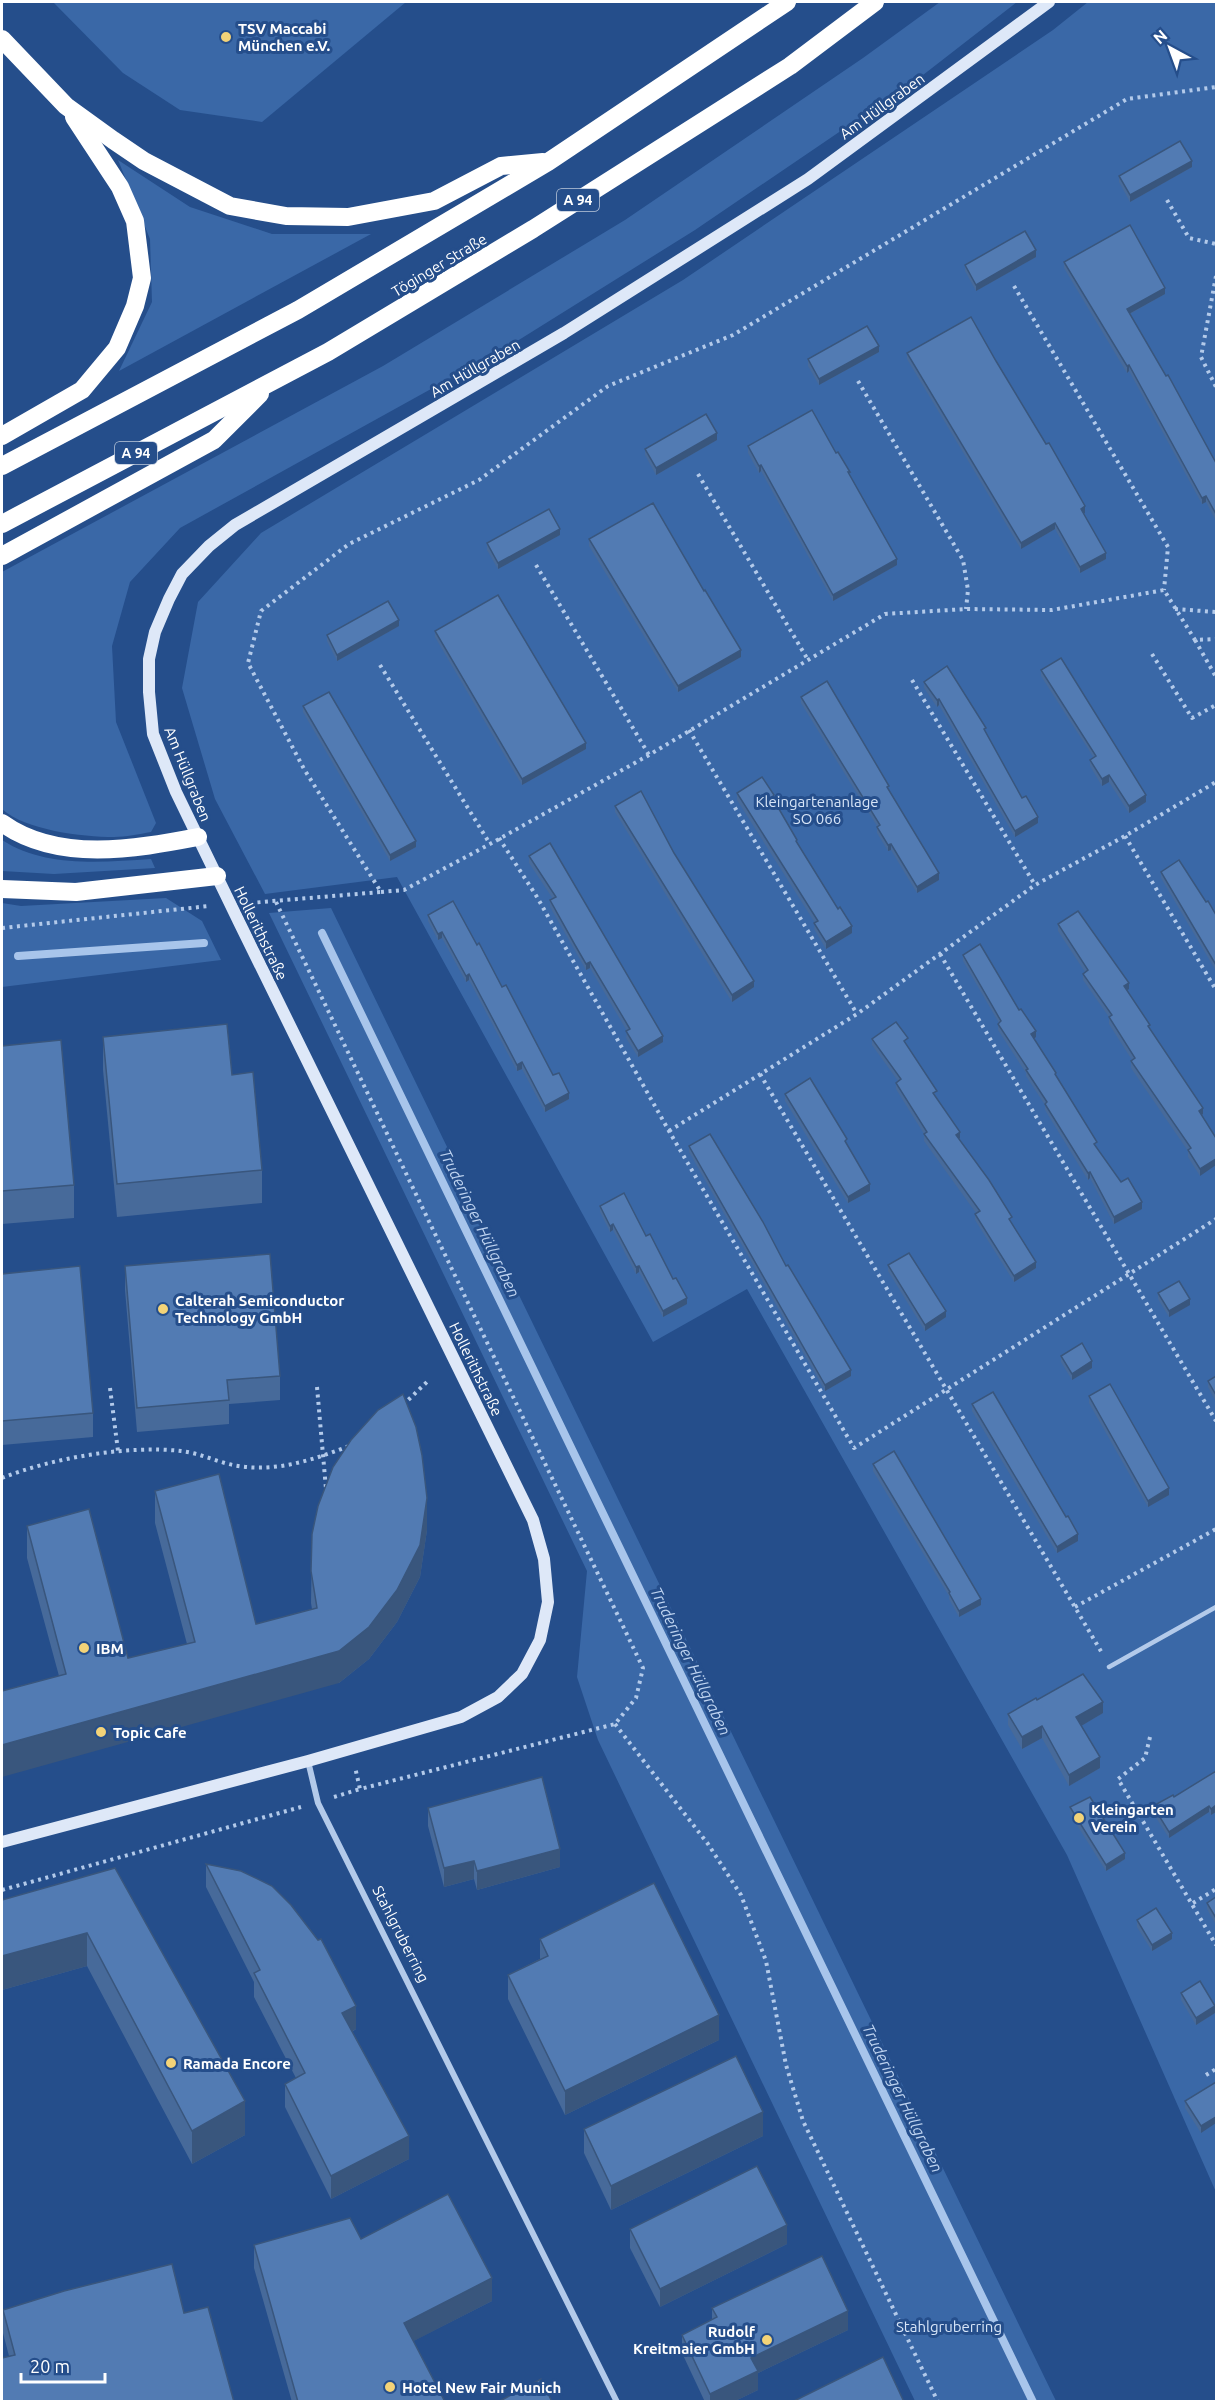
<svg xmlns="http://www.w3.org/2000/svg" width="1218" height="2403" viewBox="0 0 1218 2403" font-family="Ubuntu,sans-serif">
  <rect width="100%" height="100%" fill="#254e8b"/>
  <!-- green -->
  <g fill="#3a68a7">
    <path d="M53,2h353l-144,120 -82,-12 -57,-37z"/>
    <path d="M940,2h77l-94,73 -228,155 -181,113 -334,185 -50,54 -18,64 4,76 40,101 -5,9c-12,2 -25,5 -37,5 -32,0 -89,-7 -112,-28v-237l381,-206 242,-146 238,-162z"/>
    <path d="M1088,2h128v2190l-149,-337 -320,-566 -94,53 -256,-465 -132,17 -50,-95 -33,-111 16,-86 63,-69 422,-253 370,-250z"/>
    <path d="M118,160l72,47 82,27h99l-252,137 33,-69 -2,-63z"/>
    <path d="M2,840c43,28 100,22 149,19l4,9 -101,6 -52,-3z"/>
    <path d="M166,898l36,23 19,39 -219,27v-84l19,3z"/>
    <path d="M331,908l725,1493h-141l-317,-661 -21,-63 10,-106 -318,-658z"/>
  </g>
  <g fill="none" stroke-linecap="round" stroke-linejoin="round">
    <!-- stream -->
    <g stroke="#a8c5eb" stroke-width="8">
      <path d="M322,933l711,1469"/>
      <path d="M18,956l186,-13"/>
    </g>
    <!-- path -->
    <g stroke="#b3caea" stroke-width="4" stroke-dasharray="3 4.5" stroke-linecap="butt">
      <path d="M1167,200l22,38 27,6"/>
      <path d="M1216,276l-15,81 15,30"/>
      <path d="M1014,286l154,261 -4,43"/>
      <path d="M858,381l105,179 5,30 -2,19"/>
      <path d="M698,474l110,186"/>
      <path d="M536,565l113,190"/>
      <path d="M1175,609l41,3"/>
      <path d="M1195,640l21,37"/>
      <path d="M1152,654l40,64 24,-13"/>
      <path d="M380,665l110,179"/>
      <path d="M912,680l123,205"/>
      <path d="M689,730l168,284"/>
      <path d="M1125,836l91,154"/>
      <path d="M499,838l38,59 132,234 185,317 362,-229"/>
      <path d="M381,892l23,-2 86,-46 159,-89 236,-141 81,-5 86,1 112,-20 31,50 21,-1"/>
      <path d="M276,902l367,766 -7,30 -21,26 -255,65 -5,-22"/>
      <path d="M250,903l131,-11 -77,-123 -56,-106 13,-52 88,-67 130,-64 129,-94 125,-51 394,-236 89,-12"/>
      <path d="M2,928l207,-22"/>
      <path d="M940,954l276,467"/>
      <path d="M760,1074l342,579"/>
      <path d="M669,1131l188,-117 178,-129 90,-49 91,-54"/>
      <path d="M317,1387l9,102"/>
      <path d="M110,1388l8,63"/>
      <path d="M403,1405l27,-26"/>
      <path d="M2,1478c50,-20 125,-33 179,-27 19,2 38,12 57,15 39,6 75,-6 111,-20"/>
      <path d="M1075,1607l141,-78"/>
      <path d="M615,1724l93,120 33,51 25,66 20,104 17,56 135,281"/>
      <path d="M1150,1737l-5,21 -27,21 98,166"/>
      <path d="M334,1797l26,-8"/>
      <path d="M2,1890l299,-83"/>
      <path d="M1193,1903l23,-14"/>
      <path d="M1206,2075l10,-6"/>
    </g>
    <!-- service -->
    <path stroke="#b3caea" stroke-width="4.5" d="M1109,1667l107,-60"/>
    <!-- minor -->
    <path stroke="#b3caea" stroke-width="6" d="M308,1761l10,42 299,599"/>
    <!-- secondary -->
    <path stroke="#dee8f8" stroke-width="12" d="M2,1842l306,-81 153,-44 37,-20 24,-23 18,-34 8,-38 -4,-43 -11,-39 -293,-596 -64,-132 -23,-58 -4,-42v-33l6,-27 14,-33 13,-25 27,-28 26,-21 329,-192 244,-154 241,-177"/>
    <!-- motorway -->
    <g stroke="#fff" stroke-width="18">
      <path d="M2,39l64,67 47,34 31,21 86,45 56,10 62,1 86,-16 67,-35 42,-4"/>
      <path d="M2,436l80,-46 35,-42 18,-42 7,-28 -7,-57 -15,-34 -46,-70"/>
      <path d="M2,466l296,-156 250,-148 239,-160"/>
      <path d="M2,524l326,-172 205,-123 257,-163 85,-64"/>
      <path d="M2,556l212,-116 46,-46"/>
      <path d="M2,823c56,40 133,26 196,14"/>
      <path d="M2,889l74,3 141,-16"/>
    </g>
  </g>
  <!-- wall -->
  <g fill="#476a9a">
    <path d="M1192,167l-62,35 -11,-20v-6z"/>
    <path d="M1036,257l-60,34 -11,-20v-6z"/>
    <path d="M1064,262l101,32 -35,20 86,149v58l-10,-19 -4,2 -73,-133 -2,2 -63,-105z"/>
    <path d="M879,352l-60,33 -11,-19v-7z"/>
    <path d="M907,353l89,8 89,152h-1l22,46 -26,14 -25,-44 -34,20 -114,-190z"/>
    <path d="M717,440l-61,35 -11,-20v-6z"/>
    <path d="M748,446l102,30 47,89 -64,36 -72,-130 -2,2 -11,-20z"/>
    <path d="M560,535l-62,34 -11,-19v-7z"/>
    <path d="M589,539l115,52 37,66 -63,35 -89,-146z"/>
    <path d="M399,626l-62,35 -10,-20v-6z"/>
    <path d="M435,631l151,118 -64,36 -87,-148z"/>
    <path d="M1041,670l105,132 -17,11 -20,-31 -7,4 -12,-20v-6l4,-2 -53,-82z"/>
    <path d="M924,682l62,51 36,65 16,25 -23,14 -76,-132 -2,2 -13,-19z"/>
    <path d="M801,697l88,93 50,90 -22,13 -26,-43 -3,1 -11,-18v-7l-76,-123z"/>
    <path d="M303,706l113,141 -26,14 -87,-149z"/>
    <path d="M737,793l37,8 23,43 55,89 -26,16 -12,-20 1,-6 -78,-123z"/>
    <path d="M615,806l59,47 80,134 -22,15 -117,-190z"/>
    <path d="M529,856l134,186 -25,15 -12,-19 1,-7 -37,-63 -4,2 -36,-63v-7l3,-1 -24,-36z"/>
    <path d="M1161,872l45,30 10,13v56l-55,-93z"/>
    <path d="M428,915l49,30 76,130 16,24 -24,13 -23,-43 -5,2 -48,-91 -3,2 -24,-44 -4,2 -10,-19z"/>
    <path d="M1058,924l71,65 -2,1 23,39 53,85 -1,1 -2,61 -12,-19v-6l-57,-83v-7l1,-1 -23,-36v-7l-26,-37v-6l2,-2 -27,-41z"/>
    <path d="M963,955l73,82 -2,2 63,109 24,34 21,27 -28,15 -24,-46 -2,2 -43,-70v-5l-19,-29v-3l-28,-43v-6l1,-1 -36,-62z"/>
    <path d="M103,1037l129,38 30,95v33l-145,14 -14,-147z"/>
    <path d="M872,1039l36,6h-1l53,93 -1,1 53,85 24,44 -22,14 -39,-62v-6l1,-1 -52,-72v-7l-28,-45v-6l2,-2 -26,-36z"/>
    <path d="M2,1046l72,139v33l-72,6z"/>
    <path d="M785,1094l62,51 23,46 -22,12 -63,-102z"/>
    <path d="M689,1146l97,120 65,110 -26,15 -136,-239z"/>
    <path d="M600,1206l46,30 41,68 -24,13 -24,-45 -3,2 -23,-44 -3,2 -10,-20z"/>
    <path d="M888,1265l58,52 -21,14 -37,-60z"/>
    <path d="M125,1266l155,110v24l-51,4v20l-92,8 -12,-142z"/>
    <path d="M2,1274l91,139v24l-91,8z"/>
    <path d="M1158,1293l32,12 -21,12 -11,-18z"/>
    <path d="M1061,1356l31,12 -20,12 -11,-18z"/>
    <path d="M1216,1376v26l-8,-15v-6z"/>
    <path d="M1089,1396l80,99 -21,12 -59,-104z"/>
    <path d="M972,1404l106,137 -21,12 -85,-142z"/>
    <path d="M873,1464l108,141 -22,12 -10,-18v-3l-76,-125z"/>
    <path d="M155,1491l101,133 56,-15 -1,-6 1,-69 115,-4 -7,47 -23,45 -28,37 -30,24 -280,-7 -32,-118v-32l101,132 59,-14 -32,-121z"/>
    <path d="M1037,1700l66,13 -22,13 19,42 -31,18 -27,-48 -20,11 -14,-24v-11z"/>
    <path d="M1216,1771v41l-5,3 -2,-3 -40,26 -16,-25v-7l21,-9z"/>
    <path d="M1070,1807l55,52 -19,12 -36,-57z"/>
    <path d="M428,1808l132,59 -83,23 -3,-11 -30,8 -16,-61z"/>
    <path d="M206,1864l150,165 -4,3 57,127 -78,40 -46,-92v-23l11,-6 -42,-81v-15l-48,-95z"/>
    <path d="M115,1868l130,267 -53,29 -105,-198 -85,24v-90z"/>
    <path d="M1216,1897v28l-9,-16v-6z"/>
    <path d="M1137,1920l35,19 -20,12 -15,-24z"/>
    <path d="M540,1939l179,101 -154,75 -57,-116v-24l32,-16z"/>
    <path d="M1181,1993l34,20 -19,12 -15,-25z"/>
    <path d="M1216,2082l-15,51 -16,-25v-7z"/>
    <path d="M584,2129l179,7 -152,74 -27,-57z"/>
    <path d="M630,2229l157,15 -127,63 -30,-59z"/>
    <path d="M361,2239l131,62 -79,40 32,61h-153l-38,-134v-23z"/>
    <path d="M712,2308l136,22 -90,43v17l-25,12h-28l-23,-49v-18l30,-15z"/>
    <path d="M3,2310l181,3 -175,43 -6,-23z"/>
  </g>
  <!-- shaded-wall -->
  <g fill="#39567d">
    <path d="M1192,161v6l-62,35v-7z"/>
    <path d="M1036,250v7l-60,34v-6z"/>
    <path d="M1165,288v6l-38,21v-6z"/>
    <path d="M879,346v6l-60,33v-6z"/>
    <path d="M1129,365v6l-2,2v-7z"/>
    <path d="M717,433v7l-61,35v-7z"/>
    <path d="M761,465v6l-2,2v-7z"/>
    <path d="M1206,496v6l-4,2v-6z"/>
    <path d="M1085,506v7l-4,2v-6z"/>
    <path d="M1055,523v6l-34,20v-6z"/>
    <path d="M560,529v6l-62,34v-6z"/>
    <path d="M1106,553v6l-26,14v-6z"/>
    <path d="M897,559v6l-64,36v-6z"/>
    <path d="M399,620v6l-62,35v-6z"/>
    <path d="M741,650v7l-63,35v-6z"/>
    <path d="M939,699v6l-2,2v-7z"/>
    <path d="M586,743v6l-64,36v-6z"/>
    <path d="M1109,775v7l-7,4v-7z"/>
    <path d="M1146,795v7l-17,11v-7z"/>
    <path d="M1038,817v6l-23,14v-6z"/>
    <path d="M416,841v6l-26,14v-6z"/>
    <path d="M891,844v6l-3,1v-6z"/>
    <path d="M939,873v7l-22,13v-6z"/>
    <path d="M852,926v7l-26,16v-7z"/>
    <path d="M442,932v6l-4,2v-6z"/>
    <path d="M590,962v6l-4,2v-6z"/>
    <path d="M469,974v6l-3,2v-6z"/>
    <path d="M754,981v6l-22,15v-7z"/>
    <path d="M1129,983v6l-5,3v-6z"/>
    <path d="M1036,1031v6l-5,4v-7z"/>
    <path d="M663,1036v6l-25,15v-6z"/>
    <path d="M522,1062v7l-5,2v-6z"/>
    <path d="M569,1093v6l-24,13v-6z"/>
    <path d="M1203,1108v6l-4,3v-6z"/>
    <path d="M960,1132v6l-4,3v-6z"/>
    <path d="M1216,1159v6l-16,11v-7z"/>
    <path d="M1090,1172v6l-2,2v-7z"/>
    <path d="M870,1184v7l-22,12v-6z"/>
    <path d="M1142,1202v7l-28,15v-7z"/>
    <path d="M613,1224v6l-3,2v-6z"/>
    <path d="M1036,1262v6l-22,14v-6z"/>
    <path d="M639,1266v6l-3,2v-7z"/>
    <path d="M687,1298v6l-24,13v-6z"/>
    <path d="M1190,1299v6l-21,12v-6z"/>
    <path d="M946,1311v6l-21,14v-6z"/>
    <path d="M1092,1361v7l-20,12v-6z"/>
    <path d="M851,1370v6l-26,15v-6z"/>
    <path d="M1169,1488v7l-21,12v-6z"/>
    <path d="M427,1498v32l-7,47 -23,45 -28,37 -30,24 -337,94v-32l337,-94z"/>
    <path d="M1078,1534v7l-21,12v-6z"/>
    <path d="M981,1599v6l-22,12v-6z"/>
    <path d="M1103,1702v11l-27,16v-12z"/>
    <path d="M1042,1726v12l-20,11v-12z"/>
    <path d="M1100,1757v11l-31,18v-11z"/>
    <path d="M1216,1805v7l-5,3v-6z"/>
    <path d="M1209,1806v6l-40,26v-6z"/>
    <path d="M560,1849v18l-83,23v-19z"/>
    <path d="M1125,1853v6l-19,12v-6z"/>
    <path d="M474,1861v18l-30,8v-19z"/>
    <path d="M87,1933v33l-85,24v-34z"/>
    <path d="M1172,1933v6l-20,12v-6z"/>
    <path d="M356,2006v23l-14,8v-24z"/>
    <path d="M1215,2006v7l-19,12v-7z"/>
    <path d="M719,2015v25l-154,75v-24z"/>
    <path d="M245,2101v34l-53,29v-33z"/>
    <path d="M763,2112v24l-152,74v-24z"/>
    <path d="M1216,2117v6l-15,10v-7z"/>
    <path d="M409,2136v23l-78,40v-23z"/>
    <path d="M787,2225v19l-127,63v-18z"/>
    <path d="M492,2278v23l-88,45v-23z"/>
    <path d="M848,2311v19l-90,43v17l-25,12h-23v-8l41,-36z"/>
  </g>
  <!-- building -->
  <g fill="#527bb3" stroke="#39567d" stroke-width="1.5">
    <path d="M1180,141l12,20 -62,34 -11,-19z"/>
    <path d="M1130,225l35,63 -38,21 39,67 2,-1 48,88v51l-10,-18 -4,2 -73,-133 -2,1 -63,-104z"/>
    <path d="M1025,231l11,19 -60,35 -11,-20z"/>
    <path d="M971,317l25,44 50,83 3,-1 36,63 -4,3 25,44 -26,14 -25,-44 -34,20 -114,-190z"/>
    <path d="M867,326l12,20 -60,33 -11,-20z"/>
    <path d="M812,410l24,43 2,-1 12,20h-2l49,87 -64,36 -72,-130 -2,1 -11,-20z"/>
    <path d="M706,414l11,19 -61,35 -11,-19z"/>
    <path d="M653,503l51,88 1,-1 36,60 -63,36 -89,-147z"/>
    <path d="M549,509l11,20 -62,34 -11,-20z"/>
    <path d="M498,595l88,148 -64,36 -87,-148z"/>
    <path d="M388,601l11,19 -62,35 -10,-20z"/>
    <path d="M1061,658l85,137 -17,11 -20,-31 -7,4 -12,-19 6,-4 -55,-86z"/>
    <path d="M947,666l39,62 -2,1 38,69 4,-2 12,21 -23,14 -76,-132 -2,1 -13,-18z"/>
    <path d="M827,681l62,105 -2,1 52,86 -22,14 -26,-43 -3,1 -11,-18 3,-2 -79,-128z"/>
    <path d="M329,692l87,149 -26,14 -87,-149z"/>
    <path d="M762,777l12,18 -2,2 25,43 -1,1 42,68 2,-2 12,19 -26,16 -12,-19 4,-2 -81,-128z"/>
    <path d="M641,791l33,62 80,128 -22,14 -117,-189z"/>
    <path d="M550,843l113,193 -25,15 -12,-20 4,-2 -40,-67 -4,2 -11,-19 -25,-45 6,-3 -27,-41z"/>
    <path d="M1179,860l27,42 2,-1 8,14v50l-55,-93z"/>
    <path d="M453,901l24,44 2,-2 23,44 4,-2 47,90 6,-2 10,20 -24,13 -23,-44 -5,3 -48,-91 -3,2 -24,-44 -4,2 -10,-19z"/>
    <path d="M1078,911l51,72 -5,3 26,39 -2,1 55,82 -4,3 17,27v21l-16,10 -12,-19 3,-2 -60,-87 4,-3 -26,-41 3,-2 -29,-41 5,-4 -30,-46z"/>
    <path d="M980,944l39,66 2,-1 15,22 -5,3 25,39 -1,1 42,68 -3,2 27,38 7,-4 14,24 -28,15 -24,-45 -2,1 -43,-69 2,-2 -21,-32 2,-1 -30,-45 3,-3 -38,-66z"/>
    <path d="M896,1022l12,16 -4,3 33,50 -4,2 27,39 -4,3 33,45 23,37 -3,2 27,43 -22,14 -39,-62 5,-3 -56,-77 3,-2 -31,-49 5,-4 -29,-40z"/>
    <path d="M227,1024l5,51 21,-3 9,98 -145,14 -14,-147z"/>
    <path d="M61,1040l13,145 -72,6v-145z"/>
    <path d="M810,1078l37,61 -2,2 25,43 -22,13 -63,-103z"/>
    <path d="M710,1134l53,88 23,44 2,-1 63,105 -26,15 -136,-239z"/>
    <path d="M624,1193l22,43 4,-2 23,45 3,-1 11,20 -24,13 -24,-45 -3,1 -23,-43 -3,2 -10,-20z"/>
    <path d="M909,1253l37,58 -21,14 -37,-60z"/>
    <path d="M270,1254l10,122 -53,4 2,20 -92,8 -12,-142z"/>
    <path d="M80,1266l13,147 -91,8v-147z"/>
    <path d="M1179,1281l11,18 -21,12 -11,-18z"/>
    <path d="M1082,1343l10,18 -20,13 -11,-18z"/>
    <path d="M1216,1376v19l-8,-14z"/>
    <path d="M1110,1384l59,104 -21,13 -59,-105z"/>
    <path d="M993,1392l73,125 2,-1 10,18 -21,13 -85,-143z"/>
    <path d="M403,1394l13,33 6,28 5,43 -7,47 -23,45 -28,37 -30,24 -337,94v-54l64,-17 -39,-148 62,-17 39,149 67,-16 -40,-151 64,-17 37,150 61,-16 -6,-37 1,-37 6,-28 15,-39 18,-27 27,-30z"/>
    <path d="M894,1451l87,148 -22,12 -10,-18 1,-1 -77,-128z"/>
    <path d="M1083,1674l20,28 -27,15 24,40 -31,18 -27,-49 -20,11 -14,-23 28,-16 1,2z"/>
    <path d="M1216,1771v34l-5,4 -2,-3 -40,26 -16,-26 20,-11 1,2z"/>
    <path d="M542,1777l18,72 -83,22 -3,-10 -30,7 -16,-60z"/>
    <path d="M1090,1797l35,56 -19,12 -36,-58z"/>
    <path d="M206,1864l35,7 31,15 19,19 27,35 3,-1 35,67 -14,7 67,123 -78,40 -46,-92 20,-11 -51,-100 6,-3z"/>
    <path d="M115,1868l130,233 -53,30 -105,-198 -85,23v-56z"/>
    <path d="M654,1883l65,132 -154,76 -57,-116 40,-19 -8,-17z"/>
    <path d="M1216,1897v21l-9,-15z"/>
    <path d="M1156,1908l16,25 -20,12 -15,-25z"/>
    <path d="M1200,1981l15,25 -19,12 -15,-25z"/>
    <path d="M736,2056l27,56 -152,74 -27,-57z"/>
    <path d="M1216,2082v35l-15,9 -16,-25z"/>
    <path d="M757,2166l30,59 -127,64 -30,-60z"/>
    <path d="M448,2194l44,84 -88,45 41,79h-147l-44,-157 96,-27 11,21z"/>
    <path d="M822,2256l26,55 -97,47 7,13 -48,23 -28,-59 35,-18 -5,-9z"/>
    <path d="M172,2264l12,49 24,-6 26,95h-232v-44l13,-3 -12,-45 61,-19z"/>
    <path d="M883,2357l21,45h-112z"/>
    <path d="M541,2379l11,23h-54z"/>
  </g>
  <!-- markers -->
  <g fill="#f3d378" stroke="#254e8b" stroke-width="2">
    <circle cx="226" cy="37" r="6"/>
    <circle cx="163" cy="1309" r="6"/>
    <circle cx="84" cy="1648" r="6"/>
    <circle cx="101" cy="1732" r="6"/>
    <circle cx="1079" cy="1818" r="6"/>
    <circle cx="171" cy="2063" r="6"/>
    <circle cx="767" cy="2340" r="6"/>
    <circle cx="390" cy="2387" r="6"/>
  </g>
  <g text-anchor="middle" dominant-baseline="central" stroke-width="6" stroke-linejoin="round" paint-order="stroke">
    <!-- shield labels -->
    <g fill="#254e8b" stroke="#becadc" stroke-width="1.5">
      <rect x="557" y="189" width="42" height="22" rx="4.5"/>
      <rect x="115" y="442" width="42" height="22" rx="4.5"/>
    </g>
    <g font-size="14" font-weight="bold" fill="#fff">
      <text x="578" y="200">A 94</text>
      <text x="136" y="453">A 94</text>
    </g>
    <!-- poi labels -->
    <g font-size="15" font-weight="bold" fill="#fff" stroke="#254e8b" text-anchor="start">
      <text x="238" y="28">TSV Maccabi<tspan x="238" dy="17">München e.V.</tspan></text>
      <text x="175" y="1300">Calterah Semiconductor<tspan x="175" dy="17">Technology GmbH</tspan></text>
      <text x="96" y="1648">IBM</text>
      <text x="113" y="1732">Topic Cafe</text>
      <text x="1091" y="1809">Kleingarten<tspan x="1091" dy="17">Verein</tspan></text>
      <text x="183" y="2063">Ramada Encore</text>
      <text x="755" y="2331" text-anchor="end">Rudolf<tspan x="755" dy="17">Kreitmaier GmbH</tspan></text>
      <text x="402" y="2387">Hotel New Fair Munich</text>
    </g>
    <!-- street labels -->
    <g font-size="15" fill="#fff" stroke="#254e8b">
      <text transform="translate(882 106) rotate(-36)">Am Hüllgraben</text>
      <text transform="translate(439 265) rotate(-31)">Töginger Straße</text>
      <text transform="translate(475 368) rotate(-30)">Am Hüllgraben</text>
      <text transform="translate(188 774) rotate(68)">Am Hüllgraben</text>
      <text transform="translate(261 933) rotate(64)">Hollerithstraße</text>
      <text transform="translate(476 1369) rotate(64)">Hollerithstraße</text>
      <text transform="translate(401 1934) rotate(63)">Stahlgruberring</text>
    </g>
    <!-- park labels -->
    <g font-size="15" fill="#d7e5f8" stroke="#254e8b">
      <text x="817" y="801">Kleingartenanlage<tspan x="817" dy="17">SO 066</tspan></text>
      <text x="949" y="2326">Stahlgruberring</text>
    </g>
    <!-- water labels -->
    <g font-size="16" font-style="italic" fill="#bfd4f1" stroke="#254e8b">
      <text transform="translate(480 1223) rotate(64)">Truderinger Hüllgraben</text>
      <text transform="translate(691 1661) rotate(64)">Truderinger Hüllgraben</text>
      <text transform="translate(903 2098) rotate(64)">Truderinger Hüllgraben</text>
    </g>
  </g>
  <!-- border -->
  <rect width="1218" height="2403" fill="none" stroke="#ffffff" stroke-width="6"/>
  <!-- north arrow -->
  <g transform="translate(1170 48) rotate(319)" stroke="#254e8b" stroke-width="4.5" paint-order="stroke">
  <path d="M0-4.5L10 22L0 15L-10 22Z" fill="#ffffff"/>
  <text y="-9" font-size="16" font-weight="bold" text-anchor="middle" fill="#ffffff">N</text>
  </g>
  <!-- scale -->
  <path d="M21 2373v9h84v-9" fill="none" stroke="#ffffff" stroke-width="3"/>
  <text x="30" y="2373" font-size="18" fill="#ffffff" stroke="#254e8b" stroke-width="4.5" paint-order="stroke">20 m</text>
</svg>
